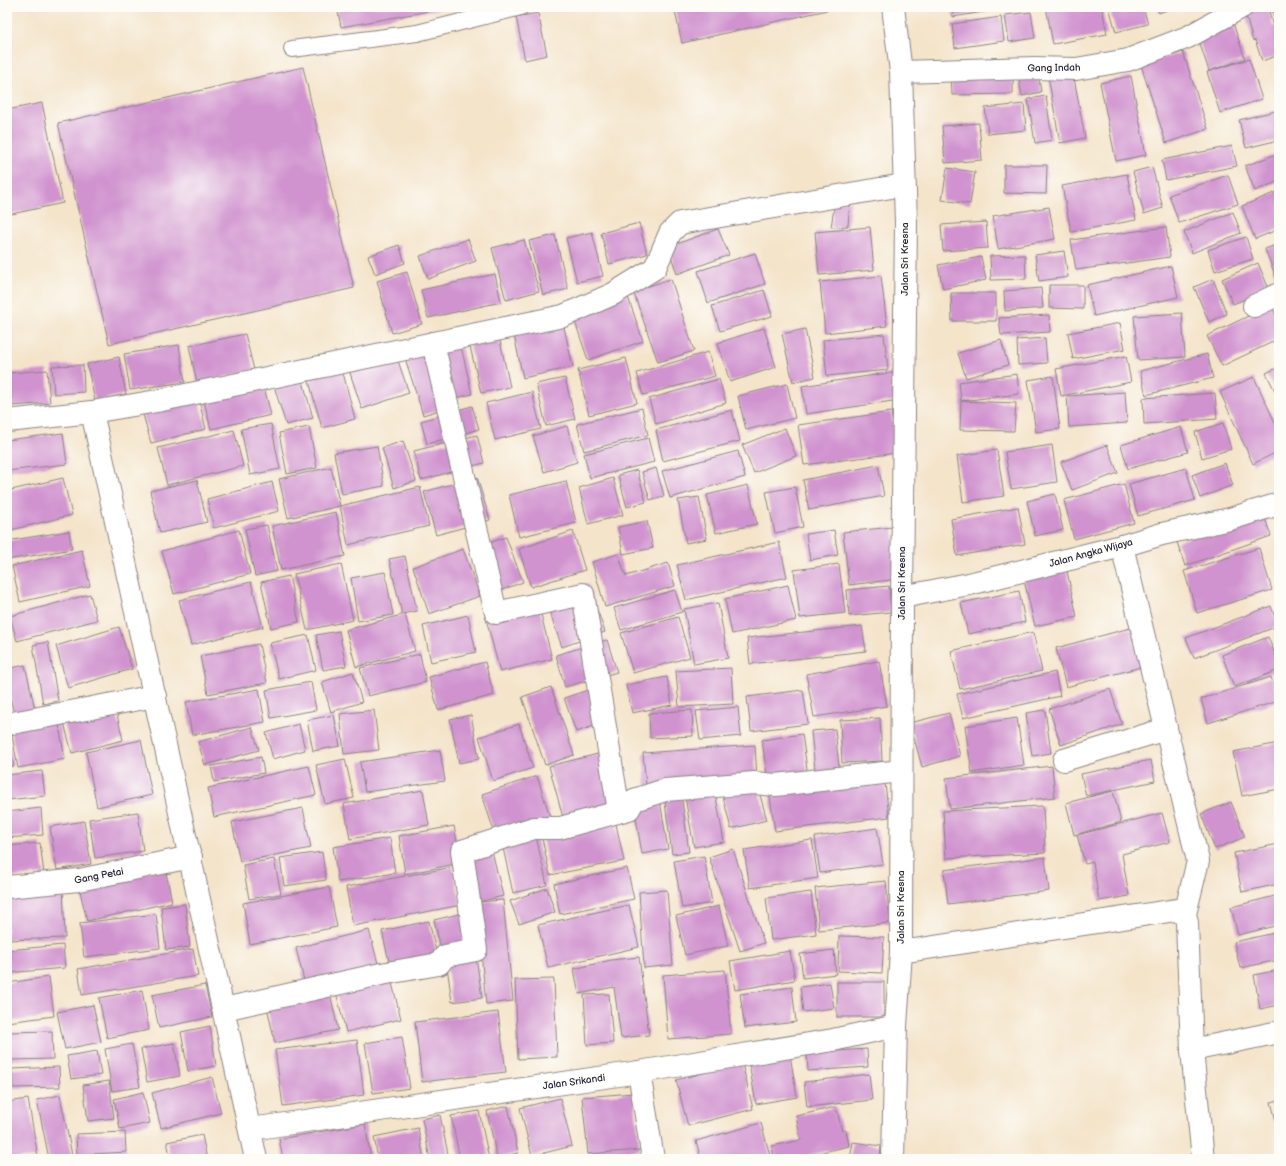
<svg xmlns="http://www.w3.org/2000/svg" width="1286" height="1166" viewBox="0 0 1286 1166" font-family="'Balsamiq Sans',sans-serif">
  <rect width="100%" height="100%" fill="#fdfcf7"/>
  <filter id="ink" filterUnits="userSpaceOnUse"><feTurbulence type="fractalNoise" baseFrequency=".025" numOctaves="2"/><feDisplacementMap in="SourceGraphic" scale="8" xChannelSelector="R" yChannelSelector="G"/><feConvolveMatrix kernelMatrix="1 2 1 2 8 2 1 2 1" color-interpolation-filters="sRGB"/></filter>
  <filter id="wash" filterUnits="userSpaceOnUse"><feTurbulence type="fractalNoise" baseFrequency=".012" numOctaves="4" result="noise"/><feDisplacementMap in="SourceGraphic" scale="16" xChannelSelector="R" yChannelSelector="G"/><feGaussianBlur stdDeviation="0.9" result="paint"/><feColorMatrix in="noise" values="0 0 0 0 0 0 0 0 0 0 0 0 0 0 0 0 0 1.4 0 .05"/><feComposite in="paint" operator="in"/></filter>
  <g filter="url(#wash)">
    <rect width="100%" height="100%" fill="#f4e4ca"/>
    <g id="blocks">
      <!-- building -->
      <g fill="#d093cf">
        <path d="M337,7h108v1l-104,19z"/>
        <path d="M674,7h162v1l-154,35z"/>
        <path d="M952,7h48l1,2 -48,8z"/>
        <path d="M1046,7h56l5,27 -54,10z"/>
        <path d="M1109,7h34l5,17 -32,8z"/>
        <path d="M1157,7h18l-16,6z"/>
        <path d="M1255,7h13l5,20 6,-2v30l-17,6 -7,-21 -2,1 -9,-31z"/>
        <path d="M1271,7h8v15h-2z"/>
        <path d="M1031,12l4,26 -26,4 -4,-27z"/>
        <path d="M538,13l9,42 -22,5 -9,-43z"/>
        <path d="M1001,17l3,24 -49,7 -3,-24z"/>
        <path d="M1233,23l12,36 -36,12 -12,-36z"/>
        <path d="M1183,52l25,77 -42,14 -25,-78z"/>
        <path d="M1249,59l13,40 -42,14 -13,-41z"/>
        <path d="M303,67l51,221 -245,56 -51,-221z"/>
        <path d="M1013,71v23l-61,1 -1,-23z"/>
        <path d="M1038,72l3,20 -19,4 -4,-21z"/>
        <path d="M1073,72l12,66 -25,5 -12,-67z"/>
        <path d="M1131,76l15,79 -30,6 -16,-78z"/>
        <path d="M1046,96l6,44 -17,3 -7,-44z"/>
        <path d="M42,103l21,100 -56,12v-105z"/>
        <path d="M1024,104l2,26 -38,4 -3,-26z"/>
        <path d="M1279,110v30l-33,8 -7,-28z"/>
        <path d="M979,123l3,37 -37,3 -3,-37z"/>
        <path d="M1232,146l5,20 -71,14 -4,-20z"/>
        <path d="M1279,153v28l-24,10 -10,-25z"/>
        <path d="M1004,165h43l-1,29 -42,-1z"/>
        <path d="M1152,167l11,41 -19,6 -11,-42z"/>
        <path d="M947,168l28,4 -5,32 -28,-4z"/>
        <path d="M1127,174l9,46 -65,12 -9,-46z"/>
        <path d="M1228,175l10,29 -59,19 -10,-28z"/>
        <path d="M1279,191v38l-24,10 -13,-33z"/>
        <path d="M850,201l-2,25 -17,1 4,-25z"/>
        <path d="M1049,207l6,32 -57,10 -5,-33z"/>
        <path d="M1233,212l8,21 -49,20 -8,-21z"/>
        <path d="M986,222l2,26 -45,3 -2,-26z"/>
        <path d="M639,223l8,31 -38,10 -8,-31z"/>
        <path d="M870,227l4,43 -55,5 -4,-43z"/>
        <path d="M1166,227l4,30 -94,13 -5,-30z"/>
        <path d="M718,229l11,26 -52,19 -9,-27z"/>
        <path d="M592,232l11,44 -26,6 -11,-44z"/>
        <path d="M555,235l13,54 -25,6 -14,-54z"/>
        <path d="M1246,237l7,22 -38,12 -7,-21z"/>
        <path d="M468,239l8,22 -48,18 -8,-23z"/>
        <path d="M524,240l15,51 -33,9 -14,-52z"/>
        <path d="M1279,244v35l-2,1 -12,-31z"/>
        <path d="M399,245l6,18 -30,11 -7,-18z"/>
        <path d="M1064,251l4,26 -29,4 -4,-26z"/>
        <path d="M755,253l10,31 -57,19 -10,-32z"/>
        <path d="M1025,255l1,24 -35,1 -1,-24z"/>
        <path d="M981,257l5,23 -43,9 -5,-24z"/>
        <path d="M1258,263l11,26 -36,15 -11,-25z"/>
        <path d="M1171,266l7,31 -84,19 -7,-31z"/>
        <path d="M407,272l15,52 -30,9 -15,-52z"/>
        <path d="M495,274l6,28 -73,16 -7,-28z"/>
        <path d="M881,276l6,50 -62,7 -5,-51z"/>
        <path d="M671,279l23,72 -36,11 -25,-71z"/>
        <path d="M1213,279l14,35 -18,8 -15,-35z"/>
        <path d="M1049,285h34v24l-34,-1z"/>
        <path d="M1041,288l2,20 -38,3 -1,-20z"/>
        <path d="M764,290l8,26 -52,15 -8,-25z"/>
        <path d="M951,293h45v28h-44z"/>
        <path d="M627,294l16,47 -55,19 -16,-47z"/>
        <path d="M1271,305l8,16v18l-57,27 -15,-30z"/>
        <path d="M1182,313l3,44 -47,3 -4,-44z"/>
        <path d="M1049,315l1,17 -49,3 -2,-17z"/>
        <path d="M563,323l10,44 -50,11 -9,-43z"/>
        <path d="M1120,323l5,26 -52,10 -5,-26z"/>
        <path d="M764,328l12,39 -46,15 -12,-39z"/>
        <path d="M805,329l10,48 -22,5 -11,-48z"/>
        <path d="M498,331l12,56 -29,6 -13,-55z"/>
        <path d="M245,334l9,36 -57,13 -8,-37z"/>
        <path d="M884,334l4,36 -61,6 -4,-36z"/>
        <path d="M1045,338l2,25 -29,2 -1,-25z"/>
        <path d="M1001,340l7,25 -42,13 -8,-25z"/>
        <path d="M460,342l12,52 -31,8 -13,-53z"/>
        <path d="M179,345l6,37 -55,8 -6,-36z"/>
        <path d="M422,349l18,61 -17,5 -19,-60z"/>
        <path d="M708,352l7,24 -72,19 -6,-22z"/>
        <path d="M1207,354l6,24 -67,17 -6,-24z"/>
        <path d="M396,355l13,38 -47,16 -13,-39z"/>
        <path d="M1126,356l5,26 -70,14 -5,-27z"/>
        <path d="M119,357l7,37 -31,7 -8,-37z"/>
        <path d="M626,358l11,45 -48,12 -11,-45z"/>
        <path d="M83,365l1,27 -30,2 -2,-28z"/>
        <path d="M341,365l14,54 -33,9 -15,-54z"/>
        <path d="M1279,367v32l-13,-26z"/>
        <path d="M47,370l3,33 -38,3 -3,-33z"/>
        <path d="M895,372l4,28 -93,14 -4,-28z"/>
        <path d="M1017,374l2,20 -58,7 -2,-19z"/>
        <path d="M1053,376l7,53 -24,3 -8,-52z"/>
        <path d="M1254,377l25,54v20l-26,13 -33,-72z"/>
        <path d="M302,378l11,40 -27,7 -12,-39z"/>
        <path d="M565,378l10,41 -29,7 -10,-42z"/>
        <path d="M719,379l7,24 -70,21 -7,-25z"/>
        <path d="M263,383l8,32 -60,14 -8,-32z"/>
        <path d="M787,384l8,34 -49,12 -8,-34z"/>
        <path d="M532,392l9,37 -46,11 -9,-37z"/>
        <path d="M1125,392l2,31 -58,4 -2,-31z"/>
        <path d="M1215,393l2,26 -73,5 -1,-26z"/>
        <path d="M198,397l8,32 -55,14 -9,-32z"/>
        <path d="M961,401l55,2 -2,28 -54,-1z"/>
        <path d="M472,406l7,23 -52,15 -6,-23z"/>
        <path d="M642,408l6,27 -64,16 -7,-27z"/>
        <path d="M732,410l8,31 -77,20 -7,-31z"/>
        <path d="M891,412l6,41 -93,12 -6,-40z"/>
        <path d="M1223,423l8,26 -29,9 -7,-26z"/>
        <path d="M271,424l9,45 -30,6 -9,-46z"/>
        <path d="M567,426l10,36 -33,10 -11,-36z"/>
        <path d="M309,427l8,41 -30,6 -8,-41z"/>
        <path d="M1181,427l7,25 -60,17 -7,-24z"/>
        <path d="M785,428l11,28 -42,17 -12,-28z"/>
        <path d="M234,430l9,36 -76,19 -9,-37z"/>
        <path d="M63,433l4,31 -60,7v-31z"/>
        <path d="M477,435l7,28 -63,17 -7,-29z"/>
        <path d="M648,438l6,24 -64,16 -6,-24z"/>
        <path d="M403,441l13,40 -22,7 -12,-40z"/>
        <path d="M1052,445l5,37 -46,7 -6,-37z"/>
        <path d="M1107,445l11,28 -46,17 -11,-28z"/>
        <path d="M377,446l7,40 -42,8 -8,-41z"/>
        <path d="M997,450l7,46 -41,6 -6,-46z"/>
        <path d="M738,451l7,26 -75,21 -8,-27z"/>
        <path d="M1225,463l8,22 -33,13 -8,-23z"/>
        <path d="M878,465l6,31 -75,14 -6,-30z"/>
        <path d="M331,467l9,39 -52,12 -9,-39z"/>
        <path d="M656,468l8,28 -14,4 -8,-28z"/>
        <path d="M1186,468l9,32 -57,16 -9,-32z"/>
        <path d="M637,470l9,32 -19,5 -9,-32z"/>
        <path d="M477,477l13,43 -54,15 -12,-43z"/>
        <path d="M63,478l9,37 -65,16v-40z"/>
        <path d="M613,478l10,37 -35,9 -9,-36z"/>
        <path d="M197,480l10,42 -47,11 -10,-42z"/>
        <path d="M566,481l10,42 -57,14 -10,-42z"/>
        <path d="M272,482l7,29 -65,17 -7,-29z"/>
        <path d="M1124,484l10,39 -60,16 -10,-39z"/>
        <path d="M748,485l9,39 -41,9 -9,-38z"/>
        <path d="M420,487l9,39 -81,19 -8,-39z"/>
        <path d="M795,487l8,40 -28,6 -9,-41z"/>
        <path d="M1055,494l8,36 -28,6 -8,-35z"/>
        <path d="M699,497l8,42 -21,4 -8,-43z"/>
        <path d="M1018,507l7,37 -68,12 -6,-37z"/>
        <path d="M336,512l9,44 -64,14 -9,-44z"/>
        <path d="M1263,512l8,24 -86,30 -8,-24z"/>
        <path d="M647,521l6,27 -30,6 -5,-27z"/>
        <path d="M267,525l10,46 -22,5 -10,-47z"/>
        <path d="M893,527l6,52 -50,6 -6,-53z"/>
        <path d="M239,530l11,44 -76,20 -12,-43z"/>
        <path d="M834,530l4,25 -28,5 -4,-26z"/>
        <path d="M69,531l3,18 -65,11v-19z"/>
        <path d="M573,531l12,39 -54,17 -12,-38z"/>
        <path d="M506,537l17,45 -37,14 -16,-46z"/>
        <path d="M779,542l8,35 -101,23 -9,-35z"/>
        <path d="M1259,548l13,42 -75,23 -13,-42z"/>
        <path d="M463,549l17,47 -51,18 -16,-47z"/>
        <path d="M82,550l8,36 -70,16 -8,-36z"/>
        <path d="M618,554l8,22 42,-13 7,23 -70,21 -13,-45z"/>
        <path d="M405,556l12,55 -15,3 -13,-55z"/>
        <path d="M1065,562l12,55 -42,9 -13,-54z"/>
        <path d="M341,564l12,56 -46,10 -13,-56z"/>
        <path d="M839,564l6,49 -45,5 -6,-48z"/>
        <path d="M385,572l8,43 -35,6 -7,-43z"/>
        <path d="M289,576l10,46 -28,6 -10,-46z"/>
        <path d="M251,582l12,45 -72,18 -12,-45z"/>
        <path d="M588,584l17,48 -43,15 -17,-48z"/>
        <path d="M788,585l8,35 -64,14 -7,-35z"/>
        <path d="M889,586l2,26 -42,4 -2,-26z"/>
        <path d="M675,590l7,22 -61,18 -7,-22z"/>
        <path d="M1019,591l6,31 -57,12 -7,-31z"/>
        <path d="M90,594l7,26 -80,21 -7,-25z"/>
        <path d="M537,598l15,61 -52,13 -16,-61z"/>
        <path d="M718,603l10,55 -34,6 -10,-55z"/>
        <path d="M1271,606l7,20 -84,32 -8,-20z"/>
        <path d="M405,614l10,37 -59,16 -10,-37z"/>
        <path d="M468,615l8,37 -45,10 -8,-36z"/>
        <path d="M678,617l12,40 -57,16 -12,-40z"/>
        <path d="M862,626l4,25 -116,13 -3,-26z"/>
        <path d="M119,627l13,42 -64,19 -12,-42z"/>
        <path d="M1130,628l11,39 -75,20 -10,-39z"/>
        <path d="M339,631l7,35 -23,4 -7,-35z"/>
        <path d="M1033,632l9,39 -82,18 -9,-38z"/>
        <path d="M308,635l8,35 -37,9 -9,-36z"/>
        <path d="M1268,637l11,27v6l-45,17 -12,-32z"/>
        <path d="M607,640l10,32 -52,15 -9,-32z"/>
        <path d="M48,642l10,59 -15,3 -10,-59z"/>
        <path d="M259,644l8,39 -59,11 -8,-38z"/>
        <path d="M420,654l6,28 -58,14 -8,-28z"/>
        <path d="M879,661l8,45 -73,11 -8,-43z"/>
        <path d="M485,662l9,33 -56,15 -9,-33z"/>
        <path d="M25,665l10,44 -21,5 -7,-29v-16z"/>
        <path d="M731,668l2,36 -54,3 -3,-36z"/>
        <path d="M353,672l9,30 -31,10 -9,-30z"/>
        <path d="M1055,672l5,24 -97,22 -6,-24z"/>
        <path d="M667,677l5,28 -40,8 -6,-28z"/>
        <path d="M1271,677l7,24 -70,22 -7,-24z"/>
        <path d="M311,682l5,28 -45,8 -5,-28z"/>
        <path d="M600,686l12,34 -36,12 -12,-34z"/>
        <path d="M551,687l23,68 -29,10 -23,-68z"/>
        <path d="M259,689l6,33 -73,13 -6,-33z"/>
        <path d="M1110,689l12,35 -61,21 -12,-36z"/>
        <path d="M803,690l5,34 -57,7 -4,-34z"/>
        <path d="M115,706l8,34 -51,13 -9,-34z"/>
        <path d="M738,707l3,29 -41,4 -4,-29z"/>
        <path d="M374,710l5,40 -35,4 -4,-40z"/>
        <path d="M692,710l1,26 -43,2 -1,-25z"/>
        <path d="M1045,710l6,43 -19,3 -6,-43z"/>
        <path d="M949,713l11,43 -38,11 -12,-44z"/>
        <path d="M334,715l6,31 -27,5 -6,-31z"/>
        <path d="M471,715l8,44 -20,4 -9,-44z"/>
        <path d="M880,718l2,43 -40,2 -2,-43z"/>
        <path d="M1017,718l7,47 -52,8 -7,-47z"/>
        <path d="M58,720l7,39 -47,9 -7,-38z"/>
        <path d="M299,724l6,26 -32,9 -7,-26z"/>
        <path d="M519,724l14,44 -40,13 -14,-44z"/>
        <path d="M252,727l7,23 -54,15 -7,-23z"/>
        <path d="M835,729l5,47 -24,3 -5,-48z"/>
        <path d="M802,734l6,42 -40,6 -6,-42z"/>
        <path d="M7,735l7,31 -7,1z"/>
        <path d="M141,740l11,55 -55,12 -11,-55z"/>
        <path d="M1279,743v46l-37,7 -9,-44z"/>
        <path d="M755,745l2,33 -111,8 -3,-33z"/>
        <path d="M440,750l5,31 -80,11 -5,-30z"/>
        <path d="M614,750l14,55 -64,16 -15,-55z"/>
        <path d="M261,757l3,16 -50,9 -3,-16z"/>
        <path d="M345,759l9,39 -29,6 -9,-39z"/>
        <path d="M1151,760l4,21 -69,15 -5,-22z"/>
        <path d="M309,766l7,29 -102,22 -6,-29z"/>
        <path d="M1052,766l3,31 -105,12 -4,-31z"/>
        <path d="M42,771l3,25 -38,4v-25z"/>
        <path d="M884,775l5,42 -114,14 -6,-41z"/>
        <path d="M537,776l14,44 -55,18 -14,-44z"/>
        <path d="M758,788l9,32 -36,9 -8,-32z"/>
        <path d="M423,790l6,35 -79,14 -6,-35z"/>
        <path d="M1113,791l8,31 -47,13 -8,-32z"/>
        <path d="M715,792l9,50 -30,5 -9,-50z"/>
        <path d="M681,793l8,59 -17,2 -8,-59z"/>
        <path d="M660,801l8,48 -26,5 -8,-48z"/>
        <path d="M1231,802l14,35 -30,12 -14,-35z"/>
        <path d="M1043,806l2,47 -99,5 -3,-47z"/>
        <path d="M41,808l2,27 -36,3v-26z"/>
        <path d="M303,808l8,40 -71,14 -8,-40z"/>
        <path d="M138,812l5,39 -48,7 -6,-39z"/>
        <path d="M1162,813l8,29 -48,12 7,42 -30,5 -6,-39 -8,2 -8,-29z"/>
        <path d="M84,821l7,43 -34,6 -7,-43z"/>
        <path d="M616,824l8,37 -74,14 -8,-37z"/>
        <path d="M454,826l7,37 -56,11 -6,-38z"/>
        <path d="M877,828l6,36 -63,9 -5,-36z"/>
        <path d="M535,832l12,53 -34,8 -12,-54z"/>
        <path d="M390,838l5,35 -57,9 -5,-35z"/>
        <path d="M812,840l6,38 -68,10 -6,-38z"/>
        <path d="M40,843l4,31 -37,4v-32z"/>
        <path d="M1279,844v40l-37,8 -8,-39z"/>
        <path d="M491,847l12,49 -25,6 -12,-49z"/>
        <path d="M733,849l31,94 -24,8 -31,-94z"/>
        <path d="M322,852l4,28 -42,6 -4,-28z"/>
        <path d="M704,856l8,47 -30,5 -8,-47z"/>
        <path d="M1045,857l4,34 -101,13 -4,-34z"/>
        <path d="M274,859l7,35 -32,5 -6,-34z"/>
        <path d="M453,867l8,38 -108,21 -7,-39z"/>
        <path d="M165,868l7,34 -85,19 -8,-34z"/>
        <path d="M627,868l7,31 -74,15 -6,-30z"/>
        <path d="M886,881l4,42 -71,7 -4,-42z"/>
        <path d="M63,887l2,51 -58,2v-51z"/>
        <path d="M329,887l8,40 -87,17 -7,-41z"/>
        <path d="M547,888l8,24 -36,12 -9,-23z"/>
        <path d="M667,890l6,75 -29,3 -5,-76z"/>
        <path d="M811,892l5,42 -45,6 -5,-42z"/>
        <path d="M1279,895v30l-41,10 -7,-28z"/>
        <path d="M503,900l10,101 -27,3 -10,-102z"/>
        <path d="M185,904l5,43 -24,3 -5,-43z"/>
        <path d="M629,905l10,42 -91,21 -10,-43z"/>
        <path d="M719,906l9,40 -43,9 -9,-39z"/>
        <path d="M463,913l9,34 -30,7 -8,-34z"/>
        <path d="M156,914l4,34 -76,9 -4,-34z"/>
        <path d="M429,921l9,39 -47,10 -9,-39z"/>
        <path d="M369,930l11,41 -74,18 -10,-41z"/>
        <path d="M1279,932v28l-39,8 -6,-26z"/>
        <path d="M839,936l45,1 -2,36 -44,-2z"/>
        <path d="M63,945l2,23 -58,5v-23z"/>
        <path d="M193,949l5,27 -116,19 -4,-26z"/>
        <path d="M834,950l2,24 -33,4 -3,-24z"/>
        <path d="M790,951l5,29 -60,10 -5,-29z"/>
        <path d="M476,957l6,41 -30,4 -6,-42z"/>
        <path d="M639,957l10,78 -28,3 -7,-51 -35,7 -5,-25 37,-9z"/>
        <path d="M725,970l6,64 -63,5 -5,-64z"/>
        <path d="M1279,970v35l-19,4 -6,-34z"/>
        <path d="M390,975l11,44 -55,13 -11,-44z"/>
        <path d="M49,977l5,39 -47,6v-39z"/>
        <path d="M554,979l3,78 -39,2 -3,-79z"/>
        <rect x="837" y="982" width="47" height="35"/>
        <path d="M830,983l4,25 -31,4 -3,-25z"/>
        <path d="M205,985l7,32 -53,11 -7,-33z"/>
        <path d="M792,987l4,35 -51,6 -5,-34z"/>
        <path d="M142,990l7,40 -42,8 -8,-40z"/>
        <path d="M330,993l8,37 -63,13 -8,-36z"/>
        <path d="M609,994l4,49 -26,2 -3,-50z"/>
        <path d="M93,1005l8,37 -36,7 -8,-37z"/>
        <path d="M498,1012l8,60 -84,10 -7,-60z"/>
        <path d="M210,1026l6,40 -28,5 -7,-39z"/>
        <path d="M52,1031l1,28 -42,1 -2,-28z"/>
        <path d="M402,1037l8,51 -37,5 -8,-50z"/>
        <path d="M357,1040l7,55 -81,11 -8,-56z"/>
        <path d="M174,1043l6,33 -33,6 -6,-33z"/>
        <path d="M132,1044l8,43 -28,4 -7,-42z"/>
        <path d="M867,1049l1,18 -60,4 -1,-18z"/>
        <path d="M97,1051l4,24 -30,4 -4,-23z"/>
        <path d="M790,1055l7,42 -41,7 -7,-41z"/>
        <path d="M742,1063l11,46 -65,17 -12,-46z"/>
        <path d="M59,1067l1,20 -47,1 -1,-19z"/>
        <path d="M869,1074l3,26 -65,7 -3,-25z"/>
        <path d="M212,1077l9,36 -60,15 -9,-35z"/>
        <path d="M109,1081l5,37 -26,3 -5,-36z"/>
        <path d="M143,1092l7,31 -30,6 -6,-30z"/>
        <path d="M634,1093l6,57 -52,4 -6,-57z"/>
        <path d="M60,1095l12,60 -23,4 -12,-59z"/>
        <path d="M560,1098l12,48 -40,10 -12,-48z"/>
        <path d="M28,1099l10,58 -31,2v-57z"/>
        <path d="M1279,1100v50h-1l-2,-29 -5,-19z"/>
        <path d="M508,1106l10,47 -21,5 -10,-47z"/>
        <path d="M836,1107l6,24 4,-1 3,16 -57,13h-18l-2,-13 29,-6 -5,-24z"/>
        <path d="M479,1111l10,48h-29l-9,-43z"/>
        <path d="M440,1115l9,44h-19l-8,-40z"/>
        <path d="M761,1123l10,36h-70l-5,-18z"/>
        <path d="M365,1124l6,35h-88l-4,-20z"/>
        <path d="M418,1128l6,31h-46l-4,-22z"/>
        <path d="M125,1132l1,20 -49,3 -1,-21z"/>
        <path d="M202,1135l5,24h-36l-4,-17z"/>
        <path d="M853,1142l28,4 -1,13h-30z"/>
      </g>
    </g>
  </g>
  <g filter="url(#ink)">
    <use href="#blocks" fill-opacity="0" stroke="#8b8382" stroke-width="1"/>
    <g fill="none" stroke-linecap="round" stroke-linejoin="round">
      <defs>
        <path id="lane" d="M292,49l125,-16 104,-26"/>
        <g id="street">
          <path d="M893,7l8,65 5,150 -4,375"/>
          <path d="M901,72l133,-4 42,1 52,-9 60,-23 54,-30"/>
          <path d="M1254,306l25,-12"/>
          <path d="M433,343l63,270 87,-19 36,217"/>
          <path d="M92,412l164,747"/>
          <path d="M7,421l85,-9 65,-11 406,-85 50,-22 42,-26 15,-35 10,-10 223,-38"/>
          <path d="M1122,546l76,315 -13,53 2,9 5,127 11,109"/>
          <path d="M7,724l148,-28"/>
          <path d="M1064,760l102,-31"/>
          <path d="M7,887l72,-7 112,-23"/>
          <path d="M901,952l275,-42 9,4"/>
          <path d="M224,1009l157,-35 58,-10 6,-8 31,-6 -14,-99 72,-23h26l69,-19 5,-9 31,-10 89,-7 22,2 125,-14"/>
          <path d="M1192,1050l87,-18"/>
          <path d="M639,1072l14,87"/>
          <path d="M251,1129l388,-57 194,-32 63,-14"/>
        </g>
        <path id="secondary" d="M893,1159l3,-133 5,-74 1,-355 67,-13 153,-38 40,-12 68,-15 49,-15"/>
      </defs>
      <!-- lane casing -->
      <use href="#lane" stroke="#8b8382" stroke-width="18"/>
      <!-- street casing -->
      <use href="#street" stroke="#8b8382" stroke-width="24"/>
      <!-- secondary casing -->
      <use href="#secondary" stroke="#8b8382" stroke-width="24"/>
      <!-- lane -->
      <use href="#lane" stroke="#fff" stroke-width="16"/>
      <!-- street -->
      <use href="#street" stroke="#fff" stroke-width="22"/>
      <!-- secondary -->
      <use href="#secondary" stroke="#fff" stroke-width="22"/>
    </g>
  </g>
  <g text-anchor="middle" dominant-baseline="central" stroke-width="4" stroke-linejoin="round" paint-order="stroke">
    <!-- street labels -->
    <g font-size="10" fill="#22223b" stroke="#fdfcf7">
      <text transform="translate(1054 68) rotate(-1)">Gang Indah</text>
      <text transform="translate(905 259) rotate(-90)">Jalan Sri Kresna</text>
      <text transform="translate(1091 553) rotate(-15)">Jalan Angka Wijaya</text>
      <text transform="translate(902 583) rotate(-90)">Jalan Sri Kresna</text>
      <text transform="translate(99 876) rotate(-11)">Gang Petai</text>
      <text transform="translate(901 907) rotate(-90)">Jalan Sri Kresna</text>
      <text transform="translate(574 1082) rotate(-8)">Jalan Srikandi</text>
    </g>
  </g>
  <!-- margin -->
  <rect width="1286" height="1166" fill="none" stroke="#fdfcf7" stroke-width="24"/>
</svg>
